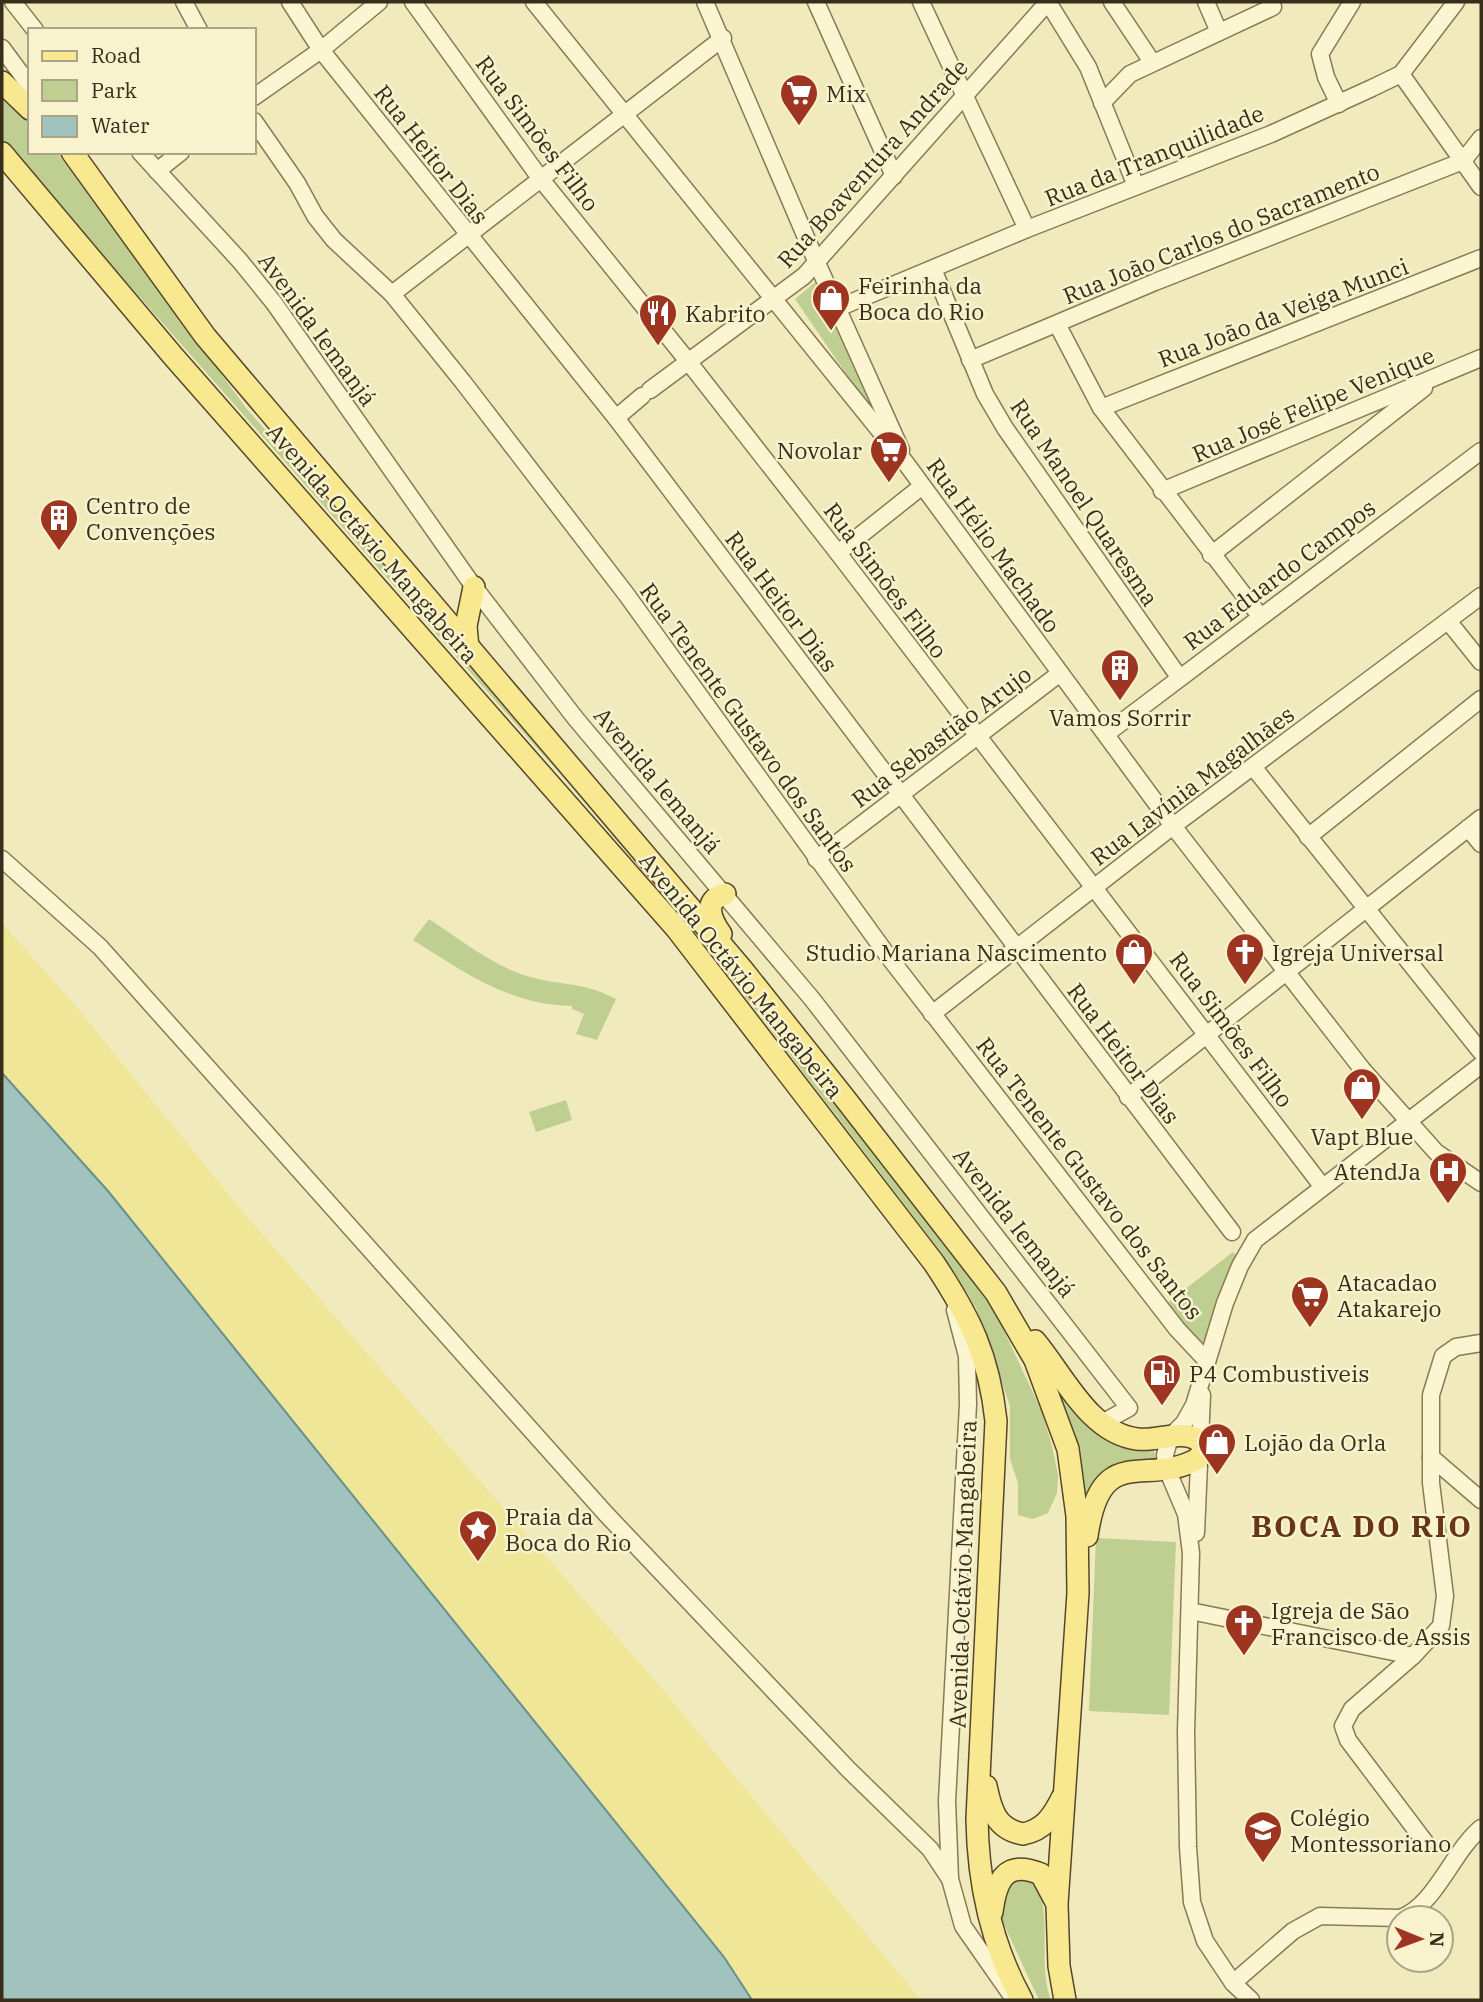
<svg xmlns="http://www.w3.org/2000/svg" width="1483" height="2002" viewBox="0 0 1483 2002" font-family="'IBM Plex Serif',serif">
  <rect width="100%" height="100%" fill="#f1eabd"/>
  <!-- green -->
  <g fill="#becf91">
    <path d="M2,96l28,27v29h26l46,57 144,199 327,370 143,169 275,356 51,109 10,34 6,29 -1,18 -9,20 -15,6 -15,-4v-32l-8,-24v-53l-34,-98 -29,-48 -236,-308 -143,-169 -566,-642z"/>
    <path d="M818,280l66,138 -5,4 -84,-123z"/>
    <path d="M429,919c34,22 68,51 109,60 32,7 47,4 78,20l-19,41 -21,-6 8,-20 -12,-5v-3c-63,-1 -108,-34 -159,-66z"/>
    <path d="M566,1100l6,20 -36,12 -7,-20z"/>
    <path d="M1233,1252l3,3 -35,94 -35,-45z"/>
    <path d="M1056,1387c27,34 49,69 98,63l2,16 -71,35z"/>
    <path d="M1096,1538l80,4 -7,173 -80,-4z"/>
    <path d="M1021,1876l15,6c17,35 1,81 15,118h-12l-39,-84 8,-36z"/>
  </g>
  <!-- sand -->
  <path fill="#efe698" d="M2,923l67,75 173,213 410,466 269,323h-169l-28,-43 -616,-766 -106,-118z"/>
  <!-- water -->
  <path fill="#a1c2bd" stroke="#68908d" stroke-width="2" d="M2,1073l106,118 616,766 28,43h-750z"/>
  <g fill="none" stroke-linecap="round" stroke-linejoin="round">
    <defs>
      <g id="minor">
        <path d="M13,2l22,28"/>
        <path d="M184,2l15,28"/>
        <path d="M290,2l31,48 295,368 616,814"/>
        <path d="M413,2l127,176 147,182 151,193 484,633"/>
        <path d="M534,2l371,460 268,364 189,243 74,83 45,31"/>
        <path d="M705,2l112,261 84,187"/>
        <path d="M816,2l78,174"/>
        <path d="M921,2l106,227"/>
        <path d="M1048,2l40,65 48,119"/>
        <path d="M1112,2l40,60"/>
        <path d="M1206,2l13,30"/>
        <path d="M2,48l28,38"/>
        <path d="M1401,74l80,113"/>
        <path d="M254,97l67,-47 58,-48"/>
        <path d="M1102,103l28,-29 143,-67"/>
        <path d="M1339,104l-13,-27 -6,-23 32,-52"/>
        <path d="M254,121l43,62 18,33 19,24 58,54 71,88 163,212 262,362 289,373 30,32"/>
        <path d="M140,152l100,109 34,42 200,284 102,132 236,280 317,409 -27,15"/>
        <path d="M157,171l24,-19"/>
        <path d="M933,269l52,125 20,34 174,249"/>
        <path d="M392,294l331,-256"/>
        <path d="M838,308l189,-79 244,-95 101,-46 29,-14 55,-72"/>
        <path d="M1057,324l44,84 159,208"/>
        <path d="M970,360l185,-78 308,-121 18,-23"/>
        <path d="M650,390l154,-114 244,-274"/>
        <path d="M1101,408l380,-150"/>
        <path d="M616,418l26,-22"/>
        <path d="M1162,491l319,-133"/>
        <path d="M838,553l83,-66"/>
        <path d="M1211,555l213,-167"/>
        <path d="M1448,621l33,41"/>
        <path d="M1106,734l375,-283"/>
        <path d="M1254,768l227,284"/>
        <path d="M1468,828l13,16"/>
        <path d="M1308,837l173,-138"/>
        <path d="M2,859l98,88 506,567 242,255 82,80 20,30"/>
        <path d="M816,859l243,-185"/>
        <path d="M932,1014l241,-188 308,-230"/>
        <path d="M1128,1097l353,-279"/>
        <path d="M955,1310l12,46 1,48 -21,397 3,78 13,47 51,73"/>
        <path d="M1431,1457l50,43"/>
        <path d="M1196,1533l6,-138"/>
        <path d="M1190,1611l223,45"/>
        <path d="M1425,1842l-77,-102 -5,-14 9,-17 61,-53 28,-30 4,-30 -14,-113v-88l12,-39 13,-9 25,-4"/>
        <path d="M1400,1918c35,-12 52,-66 81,-90"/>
        <path d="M1233,1983l60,-52 27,-15 79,2"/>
        <path d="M1251,2000l-18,-17 -28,-42 -13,-39 -4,-55 -2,-115 5,-179 -5,-39 -20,-47 -1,-12 5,-18 14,-14 10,-18 31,-102 15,-37 15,-26 226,-175"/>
      </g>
      <g id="major">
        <path d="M2,82l28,27"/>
        <path d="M72,152l133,184 537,633 101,127 153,197 39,67 33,89 9,67 1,77 -21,311 2,62 6,34"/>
        <path d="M2,153l171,203 503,572 258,335c36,54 55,93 62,158l-19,398c1,64 14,125 45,181"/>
        <path d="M468,648l-2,-22 8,-39"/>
        <path d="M721,934c-10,-14 -19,-34 4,-40"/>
        <path d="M1035,1341c28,33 54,92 102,98 22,3 43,-11 63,2"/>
        <path d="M1087,1536c14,-97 60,-47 112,-78"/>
        <path d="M986,1786c5,24 10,43 37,48 21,-4 30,-18 39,-36"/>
        <path d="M992,1912c4,-31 13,-53 49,-38l15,28"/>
      </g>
    </defs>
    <!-- minor casing -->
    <use href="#minor" stroke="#8a7a55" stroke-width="19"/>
    <!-- major casing -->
    <use href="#major" stroke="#57462a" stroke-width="24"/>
    <!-- minor -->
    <use href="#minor" stroke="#fbf5d1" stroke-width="16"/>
    <!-- major -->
    <use href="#major" stroke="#f8e991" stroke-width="21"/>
  </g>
  <!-- icons -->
  <defs>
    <symbol id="supermarket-pin" viewBox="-11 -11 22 30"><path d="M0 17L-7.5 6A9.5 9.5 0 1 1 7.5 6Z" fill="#9d3521" stroke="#f8f2cd"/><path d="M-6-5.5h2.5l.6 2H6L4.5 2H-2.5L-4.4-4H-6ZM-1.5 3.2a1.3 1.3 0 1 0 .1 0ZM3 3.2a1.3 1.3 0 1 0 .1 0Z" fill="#fff"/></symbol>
    <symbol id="shop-pin" viewBox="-11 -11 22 30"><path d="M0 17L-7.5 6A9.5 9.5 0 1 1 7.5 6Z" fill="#9d3521" stroke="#f8f2cd"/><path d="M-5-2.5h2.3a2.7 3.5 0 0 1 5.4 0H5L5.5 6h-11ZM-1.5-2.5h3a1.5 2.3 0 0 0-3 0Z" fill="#fff"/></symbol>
    <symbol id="restaurant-pin" viewBox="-11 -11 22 30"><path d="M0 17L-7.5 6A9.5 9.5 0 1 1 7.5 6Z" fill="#9d3521" stroke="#f8f2cd"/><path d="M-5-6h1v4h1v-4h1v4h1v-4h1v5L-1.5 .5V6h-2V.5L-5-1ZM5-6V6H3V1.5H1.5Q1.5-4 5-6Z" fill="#fff"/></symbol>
    <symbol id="building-pin" viewBox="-11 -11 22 30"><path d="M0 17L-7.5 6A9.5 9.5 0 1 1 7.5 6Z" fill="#9d3521" stroke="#f8f2cd"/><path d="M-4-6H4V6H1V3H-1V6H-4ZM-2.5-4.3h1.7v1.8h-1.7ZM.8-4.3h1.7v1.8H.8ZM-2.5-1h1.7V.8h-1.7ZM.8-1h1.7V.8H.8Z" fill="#fff"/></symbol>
    <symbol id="church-pin" viewBox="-11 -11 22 30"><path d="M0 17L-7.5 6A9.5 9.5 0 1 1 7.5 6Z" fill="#9d3521" stroke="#f8f2cd"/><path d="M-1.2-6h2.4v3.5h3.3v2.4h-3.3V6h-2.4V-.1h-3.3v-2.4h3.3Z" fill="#fff"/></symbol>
    <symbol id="hospital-pin" viewBox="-11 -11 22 30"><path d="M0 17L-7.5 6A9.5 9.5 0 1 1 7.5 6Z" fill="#9d3521" stroke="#f8f2cd"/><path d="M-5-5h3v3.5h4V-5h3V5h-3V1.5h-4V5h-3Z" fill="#fff"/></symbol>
    <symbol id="fuel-pin" viewBox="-11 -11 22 30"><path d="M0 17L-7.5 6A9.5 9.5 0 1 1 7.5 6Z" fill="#9d3521" stroke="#f8f2cd"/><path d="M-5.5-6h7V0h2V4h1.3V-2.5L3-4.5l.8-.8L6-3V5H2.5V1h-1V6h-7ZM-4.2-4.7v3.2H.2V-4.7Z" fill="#fff"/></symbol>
    <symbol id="sight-pin" viewBox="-11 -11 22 30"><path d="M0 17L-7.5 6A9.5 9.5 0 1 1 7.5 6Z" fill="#9d3521" stroke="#f8f2cd"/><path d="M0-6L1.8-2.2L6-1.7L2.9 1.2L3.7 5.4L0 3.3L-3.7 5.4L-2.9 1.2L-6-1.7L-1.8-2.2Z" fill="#fff"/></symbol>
    <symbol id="school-pin" viewBox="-11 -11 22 30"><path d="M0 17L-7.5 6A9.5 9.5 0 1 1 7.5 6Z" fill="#9d3521" stroke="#f8f2cd"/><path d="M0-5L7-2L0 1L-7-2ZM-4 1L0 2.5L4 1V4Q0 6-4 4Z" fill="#fff"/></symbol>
  </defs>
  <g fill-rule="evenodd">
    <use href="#supermarket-pin" x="777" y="71" width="44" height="60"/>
    <use href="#shop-pin" x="809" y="276" width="44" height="60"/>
    <use href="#restaurant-pin" x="636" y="291" width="44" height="60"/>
    <use href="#supermarket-pin" x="867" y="428" width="44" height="60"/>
    <use href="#building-pin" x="37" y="496" width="44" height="60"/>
    <use href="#building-pin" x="1098" y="646" width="44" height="60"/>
    <use href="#shop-pin" x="1112" y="930" width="44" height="60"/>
    <use href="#church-pin" x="1223" y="930" width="44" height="60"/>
    <use href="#shop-pin" x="1340" y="1065" width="44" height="60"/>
    <use href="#hospital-pin" x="1426" y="1149" width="44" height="60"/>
    <use href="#supermarket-pin" x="1288" y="1273" width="44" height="60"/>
    <use href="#fuel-pin" x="1140" y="1351" width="44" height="60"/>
    <use href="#shop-pin" x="1195" y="1420" width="44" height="60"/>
    <use href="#sight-pin" x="456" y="1507" width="44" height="60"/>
    <use href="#church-pin" x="1222" y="1601" width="44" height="60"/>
    <use href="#school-pin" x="1241" y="1808" width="44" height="60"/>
  </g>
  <g text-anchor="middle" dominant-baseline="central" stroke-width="5" stroke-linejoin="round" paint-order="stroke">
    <!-- poi labels -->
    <g font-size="23" fill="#382e1b" stroke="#f8f2cd" text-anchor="start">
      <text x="826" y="93">Mix</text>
      <text x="858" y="285">Feirinha da<tspan x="858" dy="26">Boca do Rio</tspan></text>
      <text x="685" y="313">Kabrito</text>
      <text x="862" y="450" text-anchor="end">Novolar</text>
      <text x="86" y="505">Centro de<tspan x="86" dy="26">Convenções</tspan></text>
      <text x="1120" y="717" text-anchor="middle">Vamos Sorrir</text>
      <text x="1107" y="952" text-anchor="end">Studio Mariana Nascimento</text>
      <text x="1272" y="952">Igreja Universal</text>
      <text x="1362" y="1136" text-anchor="middle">Vapt Blue</text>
      <text x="1421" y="1171" text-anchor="end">AtendJa</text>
      <text x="1337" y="1282">Atacadao<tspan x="1337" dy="26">Atakarejo</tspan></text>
      <text x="1189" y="1373">P4 Combustiveis</text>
      <text x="1244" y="1442">Lojão da Orla</text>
      <text x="505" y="1516">Praia da<tspan x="505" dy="26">Boca do Rio</tspan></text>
      <text x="1271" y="1610">Igreja de São<tspan x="1271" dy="26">Francisco de Assis</tspan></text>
      <text x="1290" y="1817">Colégio<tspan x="1290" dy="26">Montessoriano</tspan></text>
    </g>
    <!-- street labels -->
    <g font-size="23" fill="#382e1b" stroke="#f8f2cd">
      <text transform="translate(538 133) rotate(53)">Rua Simões Filho</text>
      <text transform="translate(432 154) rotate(52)">Rua Heitor Dias</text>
      <text transform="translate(1154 155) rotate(-22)">Rua da Tranquilidade</text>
      <text transform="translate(872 163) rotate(-48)">Rua Boaventura Andrade</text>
      <text transform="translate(1221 233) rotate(-22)">Rua João Carlos do Sacramento</text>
      <text transform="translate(1283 312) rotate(-21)">Rua João da Veiga Munci</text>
      <text transform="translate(318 329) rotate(54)">Avenida Iemanjá</text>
      <text transform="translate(1313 404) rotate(-23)">Rua José Felipe Venique</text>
      <text transform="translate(1085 502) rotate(56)">Rua Manoel Quaresma</text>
      <text transform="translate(373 543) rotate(49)">Avenida Octávio Mangabeira</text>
      <text transform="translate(994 545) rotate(54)">Rua Hélio Machado</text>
      <text transform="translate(1279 574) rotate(-37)">Rua Eduardo Campos</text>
      <text transform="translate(886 580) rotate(53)">Rua Simões Filho</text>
      <text transform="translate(782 601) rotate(53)">Rua Heitor Dias</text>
      <text transform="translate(749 727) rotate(54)">Rua Tenente Gustavo dos Santos</text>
      <text transform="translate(941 736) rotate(-37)">Rua Sebastião Arujo</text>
      <text transform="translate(658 780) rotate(50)">Avenida Iemanjá</text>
      <text transform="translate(1192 785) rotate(-37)">Rua Lavínia Magalhães</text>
      <text transform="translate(742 975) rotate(51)">Avenida Octávio Mangabeira</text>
      <text transform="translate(1232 1029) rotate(53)">Rua Simões Filho</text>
      <text transform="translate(1124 1053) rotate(53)">Rua Heitor Dias</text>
      <text transform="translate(1090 1178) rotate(52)">Rua Tenente Gustavo dos Santos</text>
      <text transform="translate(1015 1222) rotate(52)">Avenida Iemanjá</text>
      <text transform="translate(962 1574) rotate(-88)">Avenida Octávio Mangabeira</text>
    </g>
    <!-- district labels -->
    <g font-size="30" font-weight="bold" letter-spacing="2" fill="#683517" stroke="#f8f2cd">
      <text x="1362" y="1525">BOCA DO RIO</text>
    </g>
  </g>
  <!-- border -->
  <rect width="1483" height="2002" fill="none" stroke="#382e1b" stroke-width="7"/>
  <!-- legend -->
  <rect x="28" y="28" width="228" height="126" fill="#f8f2cd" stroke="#aba486" stroke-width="2"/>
  <rect x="42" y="51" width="35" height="10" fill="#f8e991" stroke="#aba486" stroke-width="2"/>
  <text x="91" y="63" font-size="21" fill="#382e1b">Road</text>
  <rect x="42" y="80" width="35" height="21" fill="#becf91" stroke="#aba486" stroke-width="2"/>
  <text x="91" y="98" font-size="21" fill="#382e1b">Park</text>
  <rect x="42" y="116" width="35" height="21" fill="#a1c2bd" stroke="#aba486" stroke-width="2"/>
  <text x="91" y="133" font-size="21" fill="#382e1b">Water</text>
  <!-- north arrow -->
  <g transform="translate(1420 1939) rotate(91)"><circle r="33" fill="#f8f2cd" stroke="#aba486" stroke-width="2"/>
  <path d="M0-5L12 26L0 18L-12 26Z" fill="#9d3521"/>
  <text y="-10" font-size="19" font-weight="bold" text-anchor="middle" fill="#382e1b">N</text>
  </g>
</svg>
